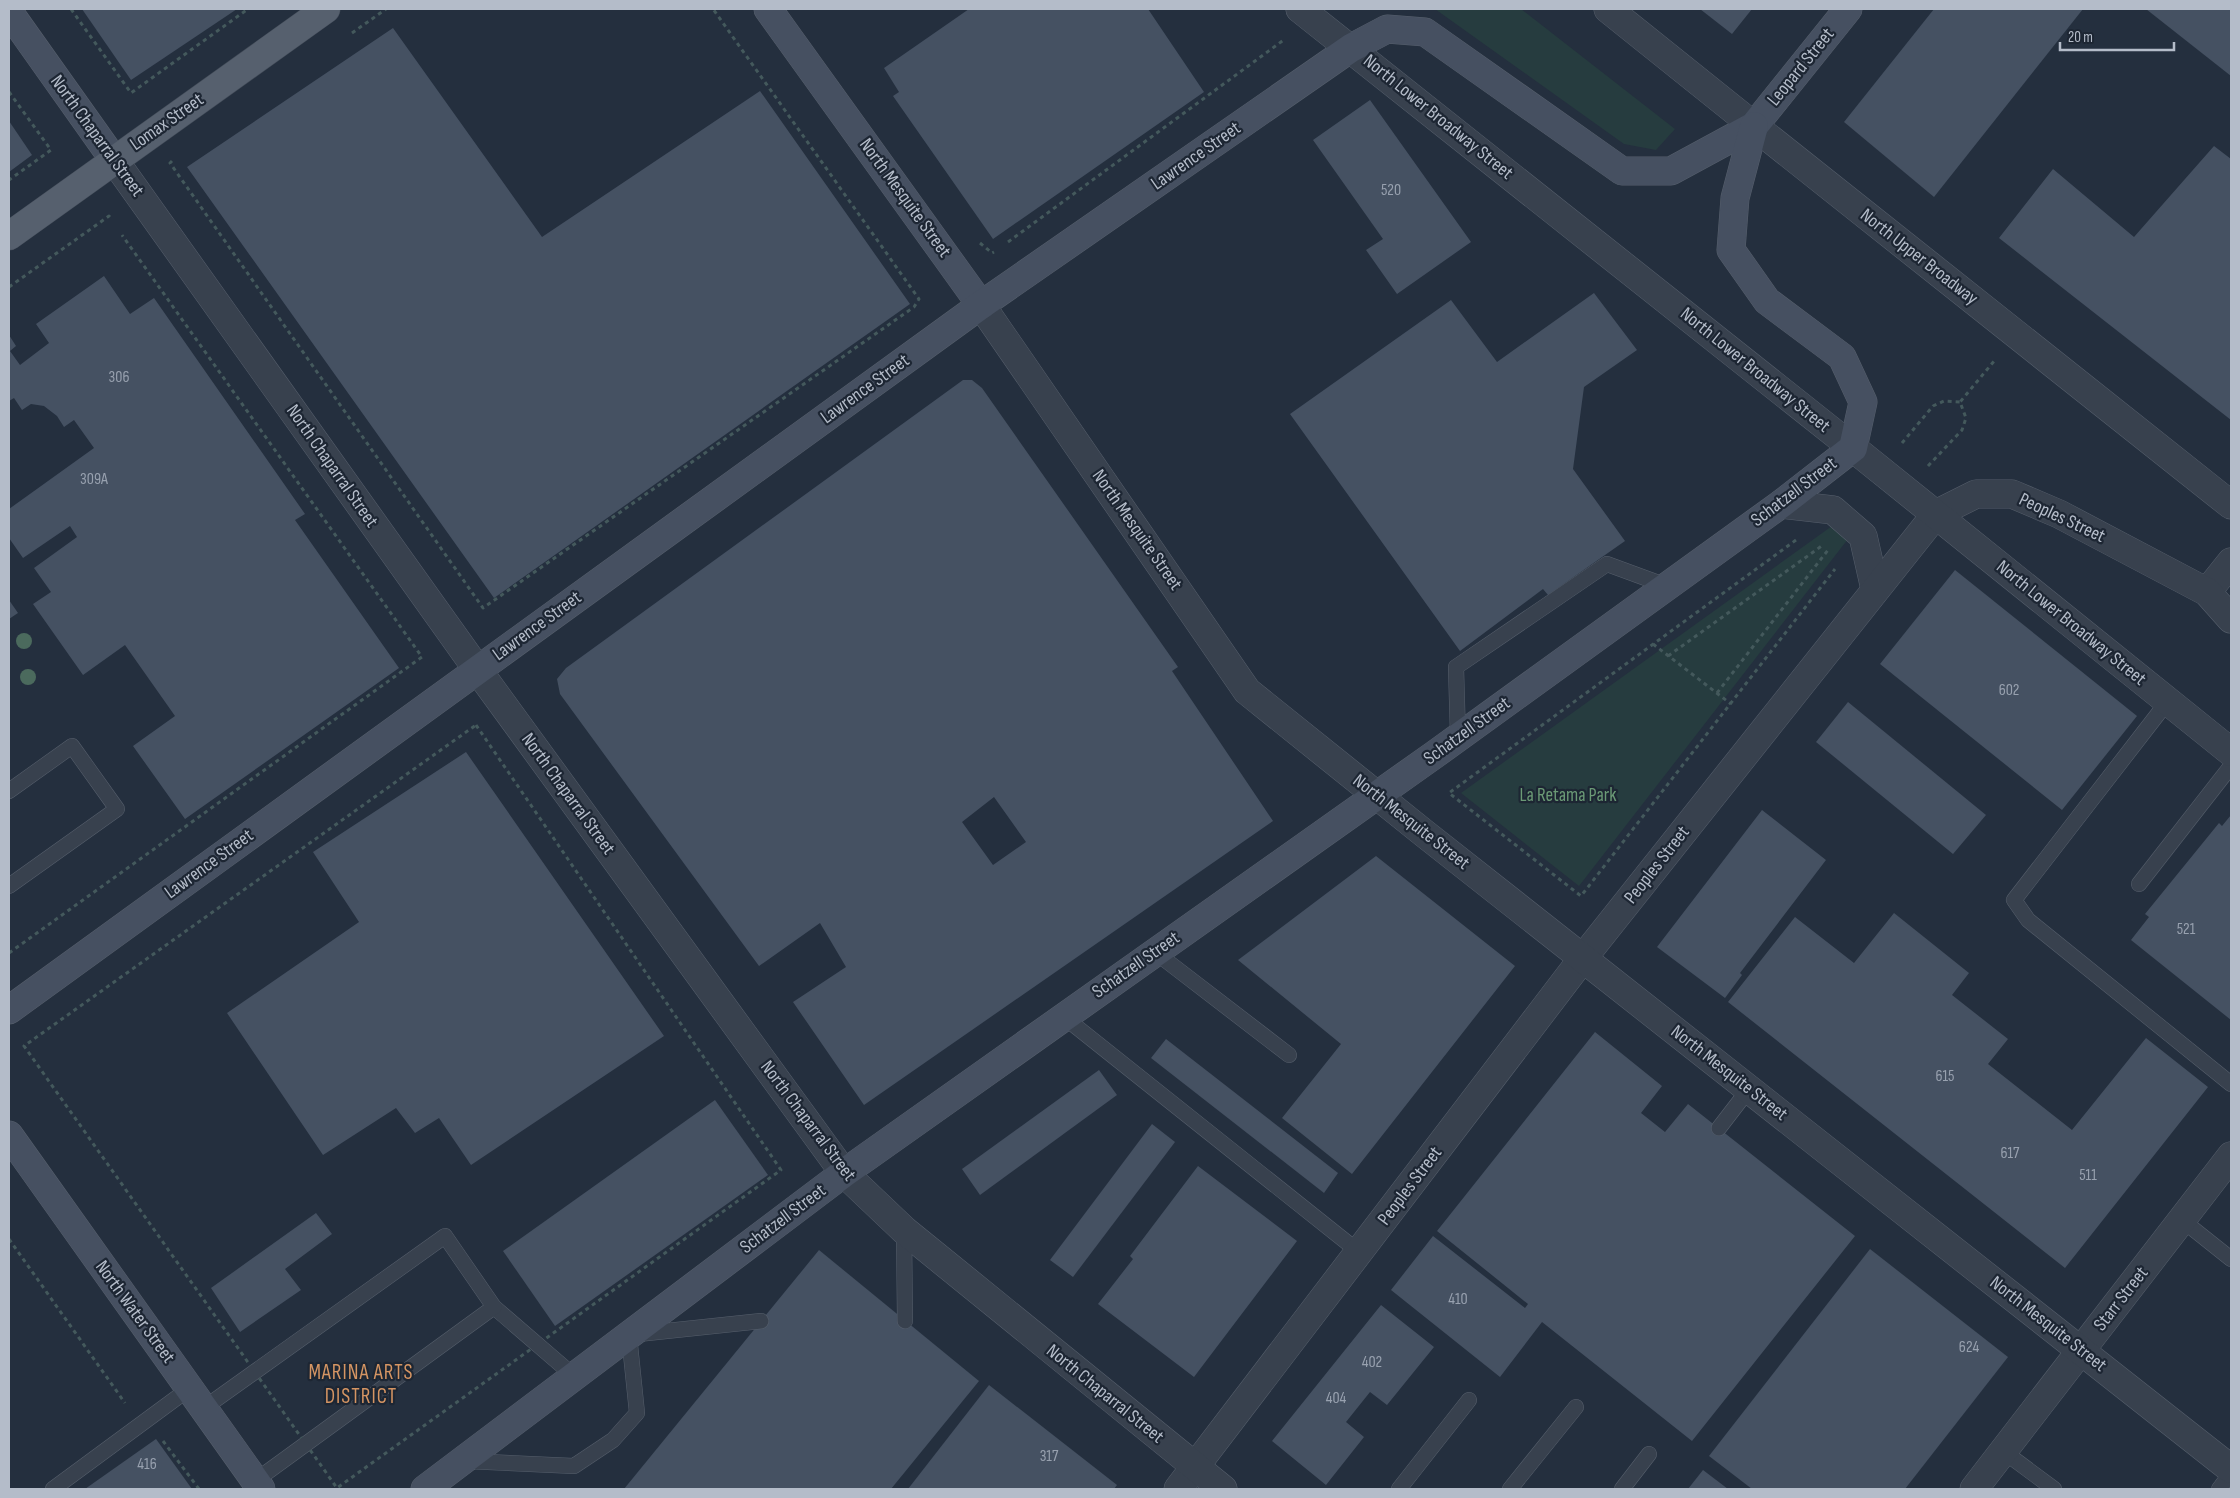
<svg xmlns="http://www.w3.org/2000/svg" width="2240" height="1498" viewBox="0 0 2240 1498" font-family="'Sofia Sans Condensed',sans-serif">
  <rect width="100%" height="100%" fill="#242f3e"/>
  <!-- green -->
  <g fill="#263c3f">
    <path d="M1435,9h86l154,120 -19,21 -32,-6z"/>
    <path d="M1832,526l16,13 -269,347 -118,-93z"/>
  </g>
  <!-- building -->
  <g fill="#455162" fill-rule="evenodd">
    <path d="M82,9h155l-106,71z"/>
    <path d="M969,9h179l56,83 -211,147 -100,-143 6,-4 -15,-24z"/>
    <path d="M1700,9h52l-20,25z"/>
    <path d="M1934,9h149l-149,188 -90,-75z"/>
    <path d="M2146,9h85v67z"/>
    <path d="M393,28l149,209 218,-146 150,213 -416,294 -307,-431z"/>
    <path d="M1370,100l101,142 -74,52 -31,-44 17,-11 -70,-99z"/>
    <path d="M9,121l23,34 -23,17z"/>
    <path d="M2214,146l17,13v261l-232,-182 54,-69 81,68z"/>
    <path d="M104,276l26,38 24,-16 151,216 -10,6 104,148 -214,151 -52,-73 42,-30 -50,-71 -42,30 -50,-71 18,-12 -17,-24 43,-31 -7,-11 -47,32 -14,-20v-29l85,-61 -20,-28 -10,7 -7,-11 -13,-10 -13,-2 -9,6 -8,-12 -5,3v-66l7,11 -6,5 10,14 29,-22 -13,-19z"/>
    <path d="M1594,293l43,57 -53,37 -11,82 52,72 -77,54 -5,-6 -83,62 -170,-237 161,-114 46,62z"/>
    <path d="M963,380h9l10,8 196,279 -6,4 101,150 -409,284 -71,-103 53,-35 -26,-44 -61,43 -199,-272 -3,-15 9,-11zM994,797l32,45 -33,23 -31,-43z"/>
    <path d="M1955,570l182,146 -75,94 -182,-146z"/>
    <path d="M9,600l9,13 -9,6z"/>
    <path d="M1848,702l138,113 -33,39 -137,-112z"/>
    <path d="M466,752l198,284 -193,129 -32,-47 -24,15 -19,-25 -73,47 -96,-142 132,-91 -46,-70z"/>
    <path d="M1762,810l64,50 -86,113 2,2 -17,23 -68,-51z"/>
    <path d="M2231,815v205l-100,-80 18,-23 -4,-3 74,-91 3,3z"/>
    <path d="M1376,856l139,110 -163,208 -70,-56 59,-74 -103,-84z"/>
    <path d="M1894,913l75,60 -17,22 56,44 -20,25 84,66 74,-92 62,49 -143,181 -337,-266 67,-85 59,46z"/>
    <path d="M1595,1032l67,54 -21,27 24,19 23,-28 167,132 -163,205 -150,-119 -42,55 -109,-87 42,-54 92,72 3,-4 -91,-73z"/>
    <path d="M1166,1039l172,134 -14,20 -173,-135z"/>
    <path d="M1099,1070l18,25 -137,100 -18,-26z"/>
    <path d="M715,1100l53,75 -213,151 -52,-75z"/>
    <path d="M1152,1124l23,18 -102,135 -23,-17z"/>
    <path d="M1198,1166l99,75 -103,136 -96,-73 35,-45 -3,-3z"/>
    <path d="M316,1213l16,21 -47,35 16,21 -61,42 -29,-44z"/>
    <path d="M1870,1249l138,108 -103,132h-153l-43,-33z"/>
    <path d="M819,1250l160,131 -88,108h-267z"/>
    <path d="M1381,1305l53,42 -47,58 -17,-13 -24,30 18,15 -38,48 -54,-44z"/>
    <path d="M989,1385l128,100 -3,4h-206z"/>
    <path d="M156,1439l36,50h-107z"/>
    <path d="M1703,1470l25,19h-40z"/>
  </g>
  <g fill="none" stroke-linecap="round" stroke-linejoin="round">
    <defs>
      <g id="service">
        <path d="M2168,701l-154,199 14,20 203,164"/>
        <path d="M1458,737l-2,-70 151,-103 60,22"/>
        <path d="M9,791l63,-45 45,63 -108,77"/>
        <path d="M2139,884l92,-118"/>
        <path d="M1155,952l134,103"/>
        <path d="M1064,1017l295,235"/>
        <path d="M1719,1128l30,-39"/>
        <path d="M2182,1220l49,39"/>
        <path d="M904,1230l1,91"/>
        <path d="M494,1307l80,69"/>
        <path d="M204,1408l241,-172 49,71 -239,174"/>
        <path d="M2003,1451l51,38"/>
        <path d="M465,1461l109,5 39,-26 24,-27 -8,-78 132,-14"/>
        <path d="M53,1489l137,-101"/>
        <path d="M1399,1489l70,-89"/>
        <path d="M1510,1489l66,-82"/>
        <path d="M1622,1489l27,-35"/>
        <path d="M2219,1489l12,-16"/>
      </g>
      <g id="minor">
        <path d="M1300,9l553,439"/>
        <path d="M1608,9l146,117"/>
        <path d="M1781,504l52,6 30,26 12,53"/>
        <path d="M2207,592l24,-30"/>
        <path d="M1178,1489l405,-531 353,-444 40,-20h36l47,20 148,78 24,27"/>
        <path d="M1974,1489l257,-333"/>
      </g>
      <g id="tertiary">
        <path d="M1754,126l477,379"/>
        <path d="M114,160l363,509 367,504 60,57 319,259"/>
        <path d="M981,305l266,386 178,143 806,635"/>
        <path d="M1853,448l378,304"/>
      </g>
      <g id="secondary">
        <path d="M768,9l213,296"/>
        <path d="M9,12l105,148"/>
        <path d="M9,1010l972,-705 370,-257 36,-19 38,3 197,139h49l83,-45 94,-117"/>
        <path d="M9,1135l252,354"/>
        <path d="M425,1489l419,-316 590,-418 347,-251 72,-56 10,-46 -21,-45 -75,-56 -36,-51 4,-52 19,-72"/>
      </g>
      <path id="primary" d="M9,236l317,-227"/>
    </defs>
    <!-- service casing -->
    <use href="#service" stroke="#565f6c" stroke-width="16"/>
    <!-- minor casing -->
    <use href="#minor" stroke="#565f6c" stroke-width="29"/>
    <!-- tertiary casing -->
    <use href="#tertiary" stroke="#565f6c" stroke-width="29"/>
    <!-- secondary casing -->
    <use href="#secondary" stroke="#565f6c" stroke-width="29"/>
    <!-- primary casing -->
    <use href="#primary" stroke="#414a57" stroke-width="29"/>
    <!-- path -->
    <g stroke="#44595c" stroke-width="3" stroke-dasharray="4 4" stroke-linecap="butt">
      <path d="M71,9l60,84 117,-84"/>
      <path d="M352,33l34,-24"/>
      <path d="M9,92l42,58 -42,30"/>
      <path d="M172,161l-2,2 313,445 431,-301 5,-8 -206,-290"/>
      <path d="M1008,242l277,-203"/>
      <path d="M980,243l12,10 2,-1"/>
      <path d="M9,287l100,-71 3,3"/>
      <path d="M1902,443l31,-37 11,-5 16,1"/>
      <path d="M1928,466l34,-36 4,-12 -6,-16 35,-42"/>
      <path d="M1796,540l-347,253 132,103 254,-327"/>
      <path d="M1653,644l78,60"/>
      <path d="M1668,656l155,-111"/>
      <path d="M1717,693l111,-143"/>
      <path d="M476,725l305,445 -444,318 -313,-442z"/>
      <path d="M9,953l413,-296 -300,-422"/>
      <path d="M9,1239l116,164"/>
      <path d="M163,1441l36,48"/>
    </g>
    <!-- service -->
    <use href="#service" stroke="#38414e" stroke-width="15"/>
    <!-- minor -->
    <use href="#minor" stroke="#38414e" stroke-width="28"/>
    <!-- tertiary -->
    <use href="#tertiary" stroke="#38414e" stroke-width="28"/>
    <!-- secondary -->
    <use href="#secondary" stroke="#465061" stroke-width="28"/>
    <!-- primary -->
    <use href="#primary" stroke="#56606e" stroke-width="28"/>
  </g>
  <!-- trees -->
  <g fill="#4b6a5d">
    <circle cx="24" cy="641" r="8"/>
    <circle cx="28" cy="677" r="8"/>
  </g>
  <g text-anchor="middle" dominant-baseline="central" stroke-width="4.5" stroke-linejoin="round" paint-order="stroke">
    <!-- number labels -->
    <g font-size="16" fill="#98a1af">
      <text x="1391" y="190">520</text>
      <text x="119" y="377">306</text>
      <text x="94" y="479">309A</text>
      <text x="2009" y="690">602</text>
      <text x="2186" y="929">521</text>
      <text x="1945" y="1076">615</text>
      <text x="2010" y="1153">617</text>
      <text x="2088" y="1175">511</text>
      <text x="1458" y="1299">410</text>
      <text x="1969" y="1347">624</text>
      <text x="1372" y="1362">402</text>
      <text x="1336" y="1398">404</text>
      <text x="1049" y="1456">317</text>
      <text x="147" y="1464">416</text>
    </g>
    <!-- street labels -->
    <g font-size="19" fill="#b4bcc9" stroke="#1d2633">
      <text transform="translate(1801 67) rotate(-51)">Leopard Street</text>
      <text transform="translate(1438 117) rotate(39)">North Lower Broadway Street</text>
      <text transform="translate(167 122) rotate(-35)">Lomax Street</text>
      <text transform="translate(97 136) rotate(54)">North Chaparral Street</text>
      <text transform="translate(1196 156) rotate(-35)">Lawrence Street</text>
      <text transform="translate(905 198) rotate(54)">North Mesquite Street</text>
      <text transform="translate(1919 257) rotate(38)">North Upper Broadway</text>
      <text transform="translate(1755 370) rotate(39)">North Lower Broadway Street</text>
      <text transform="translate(865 389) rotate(-36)">Lawrence Street</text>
      <text transform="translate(332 466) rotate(55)">North Chaparral Street</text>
      <text transform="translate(1794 492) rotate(-37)">Schatzell Street</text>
      <text transform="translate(2062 518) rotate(25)">Peoples Street</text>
      <text transform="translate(1137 530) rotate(55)">North Mesquite Street</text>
      <text transform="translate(2071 623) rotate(39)">North Lower Broadway Street</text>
      <text transform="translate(537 626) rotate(-36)">Lawrence Street</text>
      <text transform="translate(1467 731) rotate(-36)">Schatzell Street</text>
      <text transform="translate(568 794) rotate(54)">North Chaparral Street</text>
      <text transform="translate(1411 822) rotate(38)">North Mesquite Street</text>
      <text transform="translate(209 864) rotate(-36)">Lawrence Street</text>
      <text transform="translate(1657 865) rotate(-52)">Peoples Street</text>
      <text transform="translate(1136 965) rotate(-35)">Schatzell Street</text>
      <text transform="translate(1729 1073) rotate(38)">North Mesquite Street</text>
      <text transform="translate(808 1121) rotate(53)">North Chaparral Street</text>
      <text transform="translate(1410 1186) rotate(-53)">Peoples Street</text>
      <text transform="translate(783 1219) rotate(-37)">Schatzell Street</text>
      <text transform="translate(2121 1299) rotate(-52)">Starr Street</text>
      <text transform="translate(135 1312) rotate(54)">North Water Street</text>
      <text transform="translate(2048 1324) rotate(38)">North Mesquite Street</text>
      <text transform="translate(1105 1394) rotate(39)">North Chaparral Street</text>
    </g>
    <!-- park labels -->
    <g font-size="19" fill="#6b9a76" stroke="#1d2633">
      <text x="1568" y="795">La Retama Park</text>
    </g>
    <!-- quarter labels -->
    <g font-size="21" letter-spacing="1" fill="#d59563" stroke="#1d2633">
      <text x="361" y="1372">MARINA ARTS<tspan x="361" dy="24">DISTRICT</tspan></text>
    </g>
  </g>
  <!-- border -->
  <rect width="2240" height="1498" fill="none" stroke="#b4bcc9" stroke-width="20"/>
  <!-- scale -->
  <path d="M2060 42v8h114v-8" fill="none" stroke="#b4bcc9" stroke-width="2.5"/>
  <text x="2068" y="42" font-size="15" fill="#b4bcc9" stroke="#1d2633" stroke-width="4" paint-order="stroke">20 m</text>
</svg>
